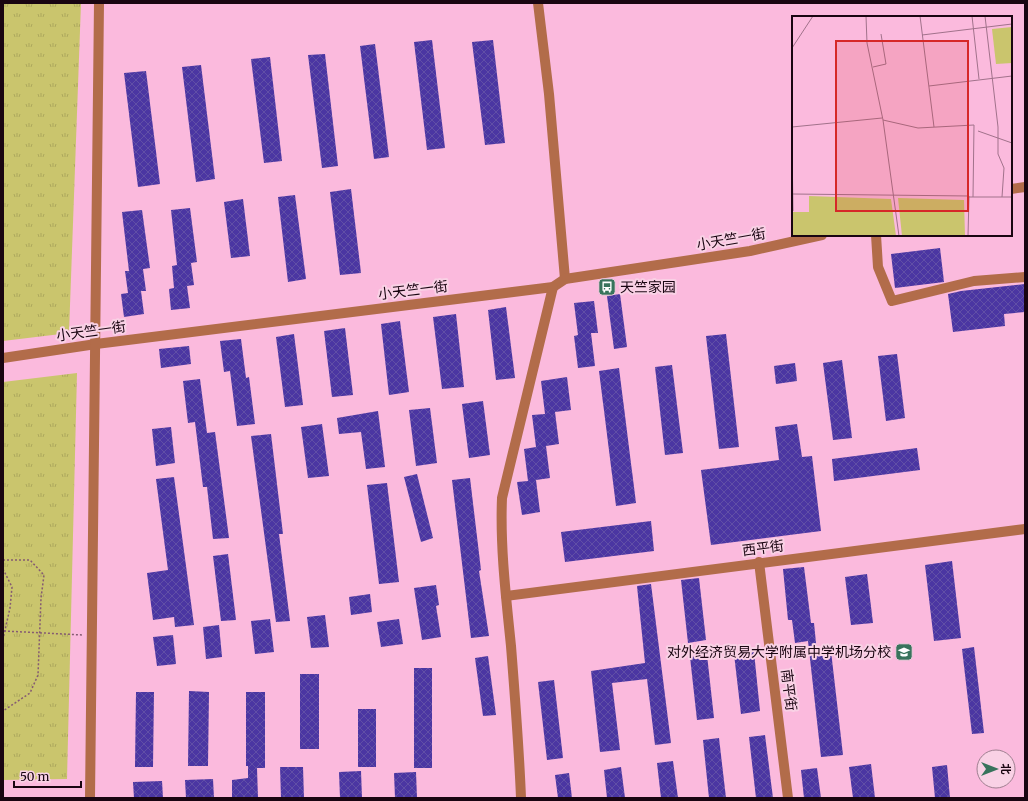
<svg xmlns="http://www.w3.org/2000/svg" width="1028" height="801" viewBox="0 0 1028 801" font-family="Merriweather,'Noto Sans SC',serif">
  <defs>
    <pattern id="park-tufts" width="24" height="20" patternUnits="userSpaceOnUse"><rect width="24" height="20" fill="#cac56d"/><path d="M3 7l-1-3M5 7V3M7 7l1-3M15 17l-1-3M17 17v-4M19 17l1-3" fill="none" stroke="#ada85d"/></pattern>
    <pattern id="building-cross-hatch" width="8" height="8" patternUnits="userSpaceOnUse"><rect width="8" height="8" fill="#4b36a2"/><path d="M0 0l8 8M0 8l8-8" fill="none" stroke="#614fa6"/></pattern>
  </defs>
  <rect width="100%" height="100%" fill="#fbbadd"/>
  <!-- park -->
  <g fill="url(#park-tufts)">
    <path d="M3,3h78l-12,330 -66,8z"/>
    <path d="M77,373l-10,406 -64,1v-398z"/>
  </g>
  <!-- building -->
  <g fill="url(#building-cross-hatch)">
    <path d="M432,40l13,108 -18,2 -13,-108z"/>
    <path d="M493,40l12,103 -20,2 -13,-103z"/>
    <path d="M375,44l14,113 -15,2 -14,-113z"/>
    <path d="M325,54l13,112 -16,2 -14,-113z"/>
    <path d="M270,57l12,104 -18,2 -13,-104z"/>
    <path d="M201,65l14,114 -19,3 -14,-115z"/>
    <path d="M146,71l14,113 -22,3 -14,-114z"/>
    <path d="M351,189l10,84 -21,2 -10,-83z"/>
    <path d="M295,195l11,84 -18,3 -10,-85z"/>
    <path d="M243,199l7,57 -19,2 -7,-56z"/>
    <path d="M190,208l7,54 -6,1 3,22 -7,1 3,22 -19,2 -2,-21 5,-1 -2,-22 5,-1 -6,-55z"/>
    <path d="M142,210l8,58 -7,1 3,22h-5l3,23 -20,3 -3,-23 7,-1 -3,-22h4l-7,-59z"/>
    <path d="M940,248l4,34 -49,6 -4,-34z"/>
    <path d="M1025,284v28l-21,2 1,12 -52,6 -5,-38 13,-3z"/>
    <path d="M620,294l7,53 -13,2 -7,-53z"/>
    <path d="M594,301l4,32h-7l4,33 -17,2 -4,-32 4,-1 -4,-32z"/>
    <path d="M506,307l9,71 -19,2 -8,-70z"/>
    <path d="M456,314l8,73 -22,2 -9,-72z"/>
    <path d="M400,321l9,71 -20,3 -8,-71z"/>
    <path d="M345,328l8,67 -21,2 -8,-66z"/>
    <path d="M294,334l9,71 -18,2 -9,-70z"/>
    <path d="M726,334l13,113 -20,2 -13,-113z"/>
    <path d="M241,339l5,39 3,-1 6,47 -18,2 -7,-55 -6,1 -4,-31z"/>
    <path d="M189,346l2,18 -30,4 -2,-19z"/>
    <path d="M897,354l8,64 -19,3 -8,-65z"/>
    <path d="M842,360l10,78 -19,2 -10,-77z"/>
    <path d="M795,363l2,18 -21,3 -2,-18z"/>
    <path d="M672,365l11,88 -18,2 -10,-88z"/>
    <path d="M619,368l17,135 -20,3 -17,-135z"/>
    <path d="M567,377l4,33 -16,2 4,32 -13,2 4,32 -14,2 4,32 -18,3 -5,-33 11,-1 -4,-32 12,-2 -4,-32 13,-1 -4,-33z"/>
    <path d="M200,379l7,54 8,-1 14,106 -16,1 -6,-52h-4l-8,-65 -7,1 -5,-42z"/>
    <path d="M483,401l7,54 -21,3 -7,-54z"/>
    <path d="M430,408l7,55 -21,3 -7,-56z"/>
    <path d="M378,411l7,56 -19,2 -5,-37 -22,2 -2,-16z"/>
    <path d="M322,424l7,52 -21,2 -7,-51z"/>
    <path d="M797,424l5,33 10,-1 9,75 -110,14 -10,-75 78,-10 -4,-33z"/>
    <path d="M171,427l4,36 -19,3 -4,-37z"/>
    <path d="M271,434l12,100h-4l11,87 -14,1 -25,-186z"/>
    <path d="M917,448l3,22 -86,11 -2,-22z"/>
    <path d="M417,474l16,64 -12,4 -17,-65z"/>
    <path d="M174,477l20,148 -19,2 -1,-10 -21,3 -6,-47 21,-3 -12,-91z"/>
    <path d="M470,478l11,92 -2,1 10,65 -18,2 -19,-158z"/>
    <path d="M387,483l12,99 -20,2 -12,-99z"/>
    <path d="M651,521l3,30 -89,11 -4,-30z"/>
    <path d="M228,554l8,66 -15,1 -8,-65z"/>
    <path d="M952,561l9,77 -27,3 -9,-76z"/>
    <path d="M804,567l7,56h3l3,30 14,-2 12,104 -22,2 -13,-116 -13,2 -3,-23h-4l-5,-51z"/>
    <path d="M867,574l6,49 -22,2 -6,-48z"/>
    <path d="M699,578l7,62 -18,3 -7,-63z"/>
    <path d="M651,584l20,159 -16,2 -8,-66 -35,4 8,67 -20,2 -9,-81 54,-8 -8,-77z"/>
    <path d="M436,585l3,20 -3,1 5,31 -19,3 -8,-52z"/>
    <path d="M370,594l2,18 -21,3 -2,-18z"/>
    <path d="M325,615l4,32 -18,1 -4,-31z"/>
    <path d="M270,619l4,33 -19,2 -4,-33z"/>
    <path d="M399,619l4,25 -22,3 -4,-25z"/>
    <path d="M219,625l3,32 -16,2 -3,-32z"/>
    <path d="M173,635l3,29 -19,2 -4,-29z"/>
    <path d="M974,647l10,86 -12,1 -10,-85z"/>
    <path d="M754,652l6,59 -19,3 -7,-60z"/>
    <path d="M707,655l7,63 -17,2 -7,-63z"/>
    <path d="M488,656l8,59 -13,1 -8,-58z"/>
    <rect x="414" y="668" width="18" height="100"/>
    <rect x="300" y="674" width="19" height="75"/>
    <path d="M554,680l9,78 -16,2 -9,-78z"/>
    <path d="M189,691l20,1 -1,74h-20z"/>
    <path d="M136,692h18l-1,75h-18z"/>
    <path d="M246,692h19v76h-8l1,30h-26v-18l16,-2v-12h-2z"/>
    <rect x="358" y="709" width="18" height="58"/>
    <path d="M765,735l8,63h-17l-7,-61z"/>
    <path d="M719,738l7,60h-17l-6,-58z"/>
    <path d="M673,761l5,37h-17l-4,-35z"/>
    <path d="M871,764l4,34h-22l-4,-31z"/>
    <path d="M947,765l3,33h-15l-3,-31z"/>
    <path d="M280,767h23l1,31h-23z"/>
    <path d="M621,767l4,31h-18l-3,-28z"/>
    <path d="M817,768l4,30h-17l-3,-28z"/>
    <path d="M361,771l1,27h-22l-1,-26z"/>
    <path d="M416,772l1,26h-22l-1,-25z"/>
    <path d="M569,773l3,25h-14l-3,-23z"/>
    <path d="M213,779l1,19h-28l-1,-18z"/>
    <path d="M162,781l1,17h-29l-1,-16z"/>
  </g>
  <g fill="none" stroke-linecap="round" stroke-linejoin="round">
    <!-- path -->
    <g stroke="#855b72" stroke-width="1.5" stroke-dasharray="2 2" stroke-linecap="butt">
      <path d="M3,560h27l14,15 -3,23 -3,77 -8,18 -27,18"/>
      <path d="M3,569l9,18 -2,21 -7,31"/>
      <path d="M4,631l79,4"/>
    </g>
    <!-- minor -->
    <g stroke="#b26c4a" stroke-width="10">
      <path d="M538,3l11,91 16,185"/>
      <path d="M1011,189l14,-2"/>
      <path d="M876,235l2,32 14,34 82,-20 51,-4"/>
      <path d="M3,358l93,-14 457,-57 12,-8 185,-28 72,-16"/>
      <path d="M759,562l29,236"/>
      <path d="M506,596l519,-67"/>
      <path d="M90,798l9,-795"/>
      <path d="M521,798c-2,-51 -6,-101 -10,-152 -5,-49 -11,-99 -9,-148l51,-211"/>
    </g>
  </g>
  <!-- icons -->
  <defs>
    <symbol id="bus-square" viewBox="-11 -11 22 22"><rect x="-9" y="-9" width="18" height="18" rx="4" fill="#38735c" stroke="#f9d1e5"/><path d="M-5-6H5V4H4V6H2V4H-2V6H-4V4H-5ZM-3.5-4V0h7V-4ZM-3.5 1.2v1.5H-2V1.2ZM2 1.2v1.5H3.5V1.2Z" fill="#fff"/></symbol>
    <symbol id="school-square" viewBox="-11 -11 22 22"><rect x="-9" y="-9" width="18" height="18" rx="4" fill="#38735c" stroke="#f9d1e5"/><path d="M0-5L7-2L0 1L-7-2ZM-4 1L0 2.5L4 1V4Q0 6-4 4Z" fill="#fff"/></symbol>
  </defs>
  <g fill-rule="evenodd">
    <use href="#bus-square" x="597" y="277" width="20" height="20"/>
    <use href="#school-square" x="894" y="642" width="20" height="20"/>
  </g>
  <g text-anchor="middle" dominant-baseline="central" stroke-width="4" stroke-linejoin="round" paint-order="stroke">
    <!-- street labels -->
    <g font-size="14" fill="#190511" stroke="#f9d1e5">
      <text transform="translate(731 239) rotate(-10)">小天竺一街</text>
      <text transform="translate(413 290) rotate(-7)">小天竺一街</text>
      <text transform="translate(91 331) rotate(-8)">小天竺一街</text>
      <text transform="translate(763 548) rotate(-7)">西平街</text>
      <text transform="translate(789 690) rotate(83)">南平街</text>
    </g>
    <!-- poi labels -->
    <g font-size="14" fill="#190511" stroke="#f9d1e5" text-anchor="start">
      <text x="620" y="287">天竺家园</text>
      <text x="891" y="652" text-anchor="end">对外经济贸易大学附属中学机场分校</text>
    </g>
  </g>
  <!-- overview -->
  <g transform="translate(792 16)">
    <rect width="220" height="220" fill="#fbbadd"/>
    <path d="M220,11v36l-16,1 -4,-35z" fill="#cac56d"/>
    <path d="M17,180l82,3 5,37h-104v-24h17zM106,182l66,2 1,36h-63z" fill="#cac56d"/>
    <path fill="none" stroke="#a1728b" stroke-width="1" d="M74,0l1,27 16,77 16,116M128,0l14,111M180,0l7,63M193,0l13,111v27l6,14 -2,29M130,19l90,-11M0,32l21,-32M81,51l13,-3 -5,-30M137,70l83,-10M91,104l35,8 56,-3 -1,72M0,111l90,-9M186,115l34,12M0,130l1,65M1,178l176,2 -1,40M177,181h43"/>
    <path fill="#d62828" fill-opacity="0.15" stroke="#d62828" stroke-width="2" d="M44,25h132v170h-132z"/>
    <rect width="220" height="220" fill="none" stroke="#190511" stroke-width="2"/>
  </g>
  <!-- border -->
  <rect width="1028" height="801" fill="none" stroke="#190511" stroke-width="8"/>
  <!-- north arrow -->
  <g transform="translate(996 769) rotate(90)"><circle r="19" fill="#f9d1e5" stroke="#9f7f90"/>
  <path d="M0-3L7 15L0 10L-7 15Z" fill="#38735c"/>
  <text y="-6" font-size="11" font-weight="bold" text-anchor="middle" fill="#190511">北</text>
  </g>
  <!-- scale -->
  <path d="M14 781v6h67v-6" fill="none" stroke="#190511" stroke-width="2"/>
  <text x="20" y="781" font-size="12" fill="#190511" stroke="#f9d1e5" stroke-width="3" paint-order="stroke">50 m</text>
</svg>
